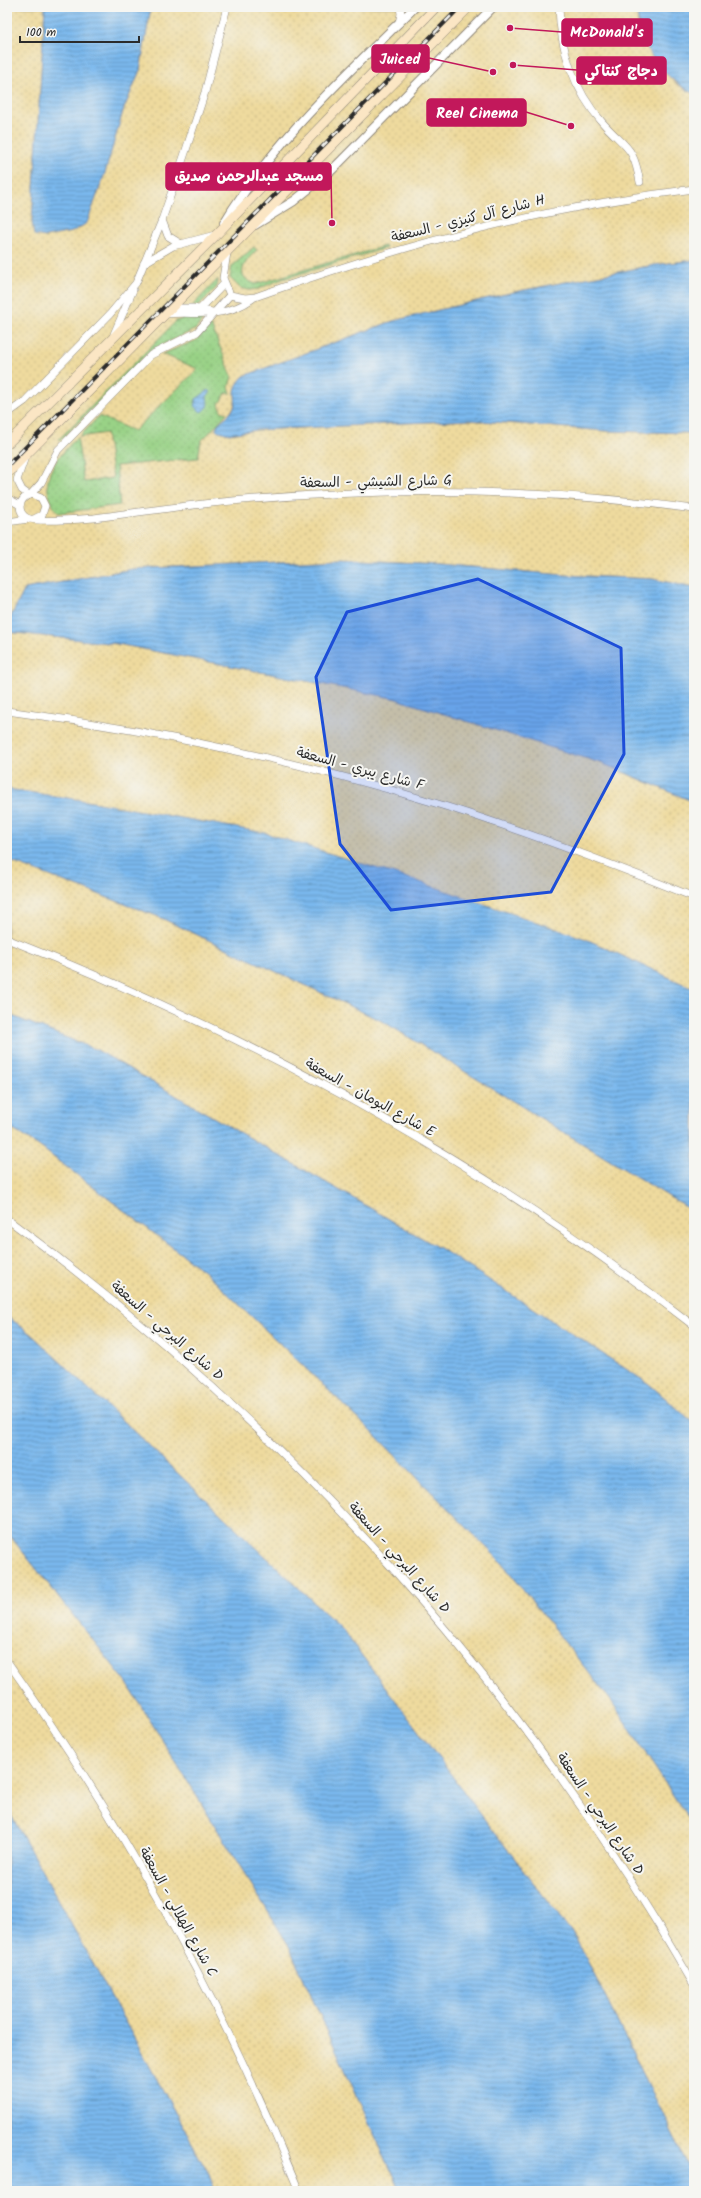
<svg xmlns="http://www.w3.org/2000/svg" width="701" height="2198" viewBox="0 0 701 2198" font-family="Kalam,'Playpen Sans Arabic',sans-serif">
  <defs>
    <pattern id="sand-dots" width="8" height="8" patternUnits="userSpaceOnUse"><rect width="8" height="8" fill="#eeda9e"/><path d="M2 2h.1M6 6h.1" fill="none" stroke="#cb8" stroke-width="1.8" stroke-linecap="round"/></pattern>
    <pattern id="park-dots" width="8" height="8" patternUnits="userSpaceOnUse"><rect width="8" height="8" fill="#99d286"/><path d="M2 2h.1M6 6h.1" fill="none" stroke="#84b474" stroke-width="1.8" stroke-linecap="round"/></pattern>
    <pattern id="water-rules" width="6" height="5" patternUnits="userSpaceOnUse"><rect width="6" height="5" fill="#7ab8ed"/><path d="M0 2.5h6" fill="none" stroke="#6496c0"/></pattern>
  </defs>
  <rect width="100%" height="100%" fill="#f6f6f2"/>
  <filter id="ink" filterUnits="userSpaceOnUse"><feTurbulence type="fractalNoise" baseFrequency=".025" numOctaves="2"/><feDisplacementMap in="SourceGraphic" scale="8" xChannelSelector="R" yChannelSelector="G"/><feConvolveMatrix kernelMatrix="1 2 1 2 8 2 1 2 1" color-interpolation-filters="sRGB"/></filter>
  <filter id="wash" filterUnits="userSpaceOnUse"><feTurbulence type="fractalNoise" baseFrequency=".012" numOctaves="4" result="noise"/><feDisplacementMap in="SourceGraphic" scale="16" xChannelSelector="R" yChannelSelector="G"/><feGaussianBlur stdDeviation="0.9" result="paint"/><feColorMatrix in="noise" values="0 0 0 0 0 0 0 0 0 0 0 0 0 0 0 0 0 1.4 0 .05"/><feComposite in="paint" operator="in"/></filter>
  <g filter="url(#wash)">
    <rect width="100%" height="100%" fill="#f0e2c7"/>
    <!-- sand -->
    <g fill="url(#sand-dots)" stroke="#8c8264">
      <path d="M7,7h38l-13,215 30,11 10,-1 26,-38 25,-83 17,-41 11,-63h485l2,17 7,20 30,39 19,11v166l-40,5 -140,27 -121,29 -149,55c-7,19 -8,38 -27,49l12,9 27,-4 213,-10 138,11 87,2v155l-41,-9 -90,-4 -124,-11 -98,-5 -209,10 -107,20 -18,35z"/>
      <path d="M7,632l111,12 276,54 210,66 90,38v187l-108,-50 -499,-138 -80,-12z"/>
      <path d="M7,860l150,56 227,106 310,190v211l-45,-39 -203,-132 -349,-202 -90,-36z"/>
      <path d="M7,1126l32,20 166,126 160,153 138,139 109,138 82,125v350l-118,-239 -91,-118 -143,-191 -310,-294 -25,-19z"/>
      <path d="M7,1532l120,151 161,261 112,247h-185l-7,-19 -201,-364z"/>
    </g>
    <!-- park -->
    <g fill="url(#park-dots)" stroke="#627e58">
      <path d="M385,246l1,2 -104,31 -24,10 -9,1 -9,-2 -10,-10 2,-12 22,-19 3,3c-13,12 -24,27 -1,34z"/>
      <path d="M218,279l-1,8 -19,19h-6z"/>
      <path d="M187,317l16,2 -7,10 -45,21 -90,90 -2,-1 117,-118z"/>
      <path d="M211,325l21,51 -3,11 2,6h-5l-7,11 2,7 6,2c-10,10 -16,19 -26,28l-3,17 -82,8 4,39 -61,8c-6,-5 -6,-8 -9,-15 -10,-25 12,-44 27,-61l7,45 29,-4 -7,-45 -27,4 20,-21 35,15 64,-62 -36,-15 33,-13z"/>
    </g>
    <!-- water -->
    <g fill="url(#water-rules)" stroke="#52728c">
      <path d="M45,7h106l-11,63 -17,41 -18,62 -18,50 -15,9 -26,5 -12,-2 -2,-13z"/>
      <path d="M636,7h58v87c-36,-21 -53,-45 -58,-87z"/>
      <path d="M694,260v173l-87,-2 -138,-11 -213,10 -27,4 -13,-4c-1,-7 12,-13 16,-19 9,-13 -5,-18 12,-35l149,-55 121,-29 140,-27z"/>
      <path d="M209,390l2,2 -4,4 1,11 -7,5 -7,-6 2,-7z"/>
      <path d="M341,559l97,5 125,11 90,4 41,9v214l-90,-38 -211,-66 -275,-54 -111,-12v-8l18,-35 107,-20z"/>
      <path d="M7,789l80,12 178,32 155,49 166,57 108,50v223l-310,-190 -227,-106 -150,-56z"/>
      <path d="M7,1014l90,36 349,202 203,132 45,39v404l-82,-125 -109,-138 -138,-139 -160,-153 -166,-126 -32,-20z"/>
      <path d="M7,1316l25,19 310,294 143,191 91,118 118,239v14h-294l-112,-247 -161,-261 -120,-151z"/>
      <path d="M7,1808l201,364 7,19h-208z"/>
    </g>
  </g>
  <g filter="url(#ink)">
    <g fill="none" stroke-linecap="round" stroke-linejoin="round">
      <defs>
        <g id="minor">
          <path d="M559,7c1,42 15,83 43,115 24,27 31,22 38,60"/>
          <path d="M399,23l2,-9 -1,-7"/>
          <path d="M162,220l6,16 13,8"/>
          <path d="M227,253l-4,25 7,17"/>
          <path d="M144,263l29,-17 42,-11"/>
          <path d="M230,295l15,3 10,-1c142,-51 288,-90 439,-108"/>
          <path d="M172,308h21l19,4"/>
          <path d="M200,309l24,-25"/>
          <path d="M165,314c33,-3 57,6 87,-15"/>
          <path d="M114,334l19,-44"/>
          <path d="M7,414l18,-13 85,-87 26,-31 26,-63 22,-64 21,-64 22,-85"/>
          <path d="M25,457l-8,23 5,10 7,5"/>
          <path d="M31,494l10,-11 17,-33 93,-95 46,-23 33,-37"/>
          <path d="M7,498l13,7"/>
          <path d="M34,519l8,-4 3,-9 -4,-8 -10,-4c-6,2 -10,6 -11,12 0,5 3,10 7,12 10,5 54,1 67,0 39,-5 79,-11 118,-15 159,-16 323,-16 482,6"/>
          <path d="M7,522l22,-3"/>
          <path d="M7,711c145,19 288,49 428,92 88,27 174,60 259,94"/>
          <path d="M7,939c245,96 480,225 687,387"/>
          <path d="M7,1219c278,204 515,466 687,766"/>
          <path d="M7,1661c117,164 216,344 292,530"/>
        </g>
        <g id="tertiary">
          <path d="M224,223c50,-83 123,-149 191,-216"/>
          <path d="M255,225l39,-24 38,-31 161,-163"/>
        </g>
        <g id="secondary">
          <path d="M7,444l209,-209 220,-228"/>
          <path d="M7,474l462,-467"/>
        </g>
      </defs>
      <!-- minor casing -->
      <use href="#minor" stroke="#8e8679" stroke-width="8"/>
      <!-- tertiary casing -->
      <use href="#tertiary" stroke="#8e8679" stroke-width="10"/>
      <!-- secondary casing -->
      <use href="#secondary" stroke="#8e8679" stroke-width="10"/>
      <!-- minor -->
      <use href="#minor" stroke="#fff" stroke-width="7"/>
      <!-- tertiary -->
      <use href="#tertiary" stroke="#fff" stroke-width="8"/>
      <!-- secondary -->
      <use href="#secondary" stroke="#fbe6c4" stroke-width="9"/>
      <defs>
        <path id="rail" d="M7,466l453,-459"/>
      </defs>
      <!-- rail casing -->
      <use href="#rail" stroke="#2b2b2b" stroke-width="4"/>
      <!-- rail -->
      <use href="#rail" stroke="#f6f6f2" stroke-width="2.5" stroke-dasharray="8" stroke-linecap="butt"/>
    </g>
  </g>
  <!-- marked area -->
  <path fill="#1d4ed8" fill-opacity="0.2" stroke="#1d4ed8" stroke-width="3" stroke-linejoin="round" d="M478,579l143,69 3,106 -73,138 -160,18 -51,-66 -24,-167 31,-65z"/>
  <g text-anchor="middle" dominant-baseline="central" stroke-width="4" stroke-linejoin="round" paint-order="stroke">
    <!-- street labels -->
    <g font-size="14" fill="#2b2b2b" stroke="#f6f6f2">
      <text transform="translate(468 219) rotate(-14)">شارع آل كنيزي - السعفة H</text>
      <text transform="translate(376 482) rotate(-1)">شارع الشيشي - السعفة G</text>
      <text transform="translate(360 769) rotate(15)">شارع يبري - السعفة F</text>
      <text transform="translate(370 1098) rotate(29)">شارع البومان - السعفة E</text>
      <text transform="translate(167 1331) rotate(41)">شارع البرحي - السعفة D</text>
      <text transform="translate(399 1558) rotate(48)">شارع البرحي - السعفة D</text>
      <text transform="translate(600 1814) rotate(56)">شارع البرحي - السعفة D</text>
      <text transform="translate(178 1912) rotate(61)">شارع الهلالي - السعفة C</text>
    </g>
  </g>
  <!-- callouts -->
  <path fill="none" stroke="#c2185b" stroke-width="1.5" d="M510 28L562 32M493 72L429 58M513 65L577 70M571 126L526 112M332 223L331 176"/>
  <g fill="#c2185b" stroke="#f6f6f2" stroke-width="1.5">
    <circle cx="510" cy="28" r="4"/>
    <circle cx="493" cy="72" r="4"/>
    <circle cx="513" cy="65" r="4"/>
    <circle cx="571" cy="126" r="4"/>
    <circle cx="332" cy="223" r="4"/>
  </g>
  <g fill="#c2185b" stroke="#c2185b" stroke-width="1.5">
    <rect x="562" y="19" width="90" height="27" rx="4"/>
    <rect x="372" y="45" width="57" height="27" rx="4"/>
    <rect x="577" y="57" width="89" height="27" rx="4"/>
    <rect x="427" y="99" width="99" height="27" rx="4"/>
    <rect x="166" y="163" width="165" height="27" rx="4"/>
  </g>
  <g font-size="15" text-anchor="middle" font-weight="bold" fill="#fff">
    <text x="607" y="37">McDonald's</text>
    <text x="400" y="64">Juiced</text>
    <text x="621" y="76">دجاج كنتاكي</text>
    <text x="477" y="118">Reel Cinema</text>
    <text x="249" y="181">مسجد عبدالرحمن صديق</text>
  </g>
  <!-- margin -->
  <rect width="701" height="2198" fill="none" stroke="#f6f6f2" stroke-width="24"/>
  <!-- scale -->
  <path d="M20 36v6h119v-6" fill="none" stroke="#2b2b2b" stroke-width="2"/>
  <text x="26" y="36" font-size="12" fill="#2b2b2b" stroke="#f6f6f2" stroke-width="3" paint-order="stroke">100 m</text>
</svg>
